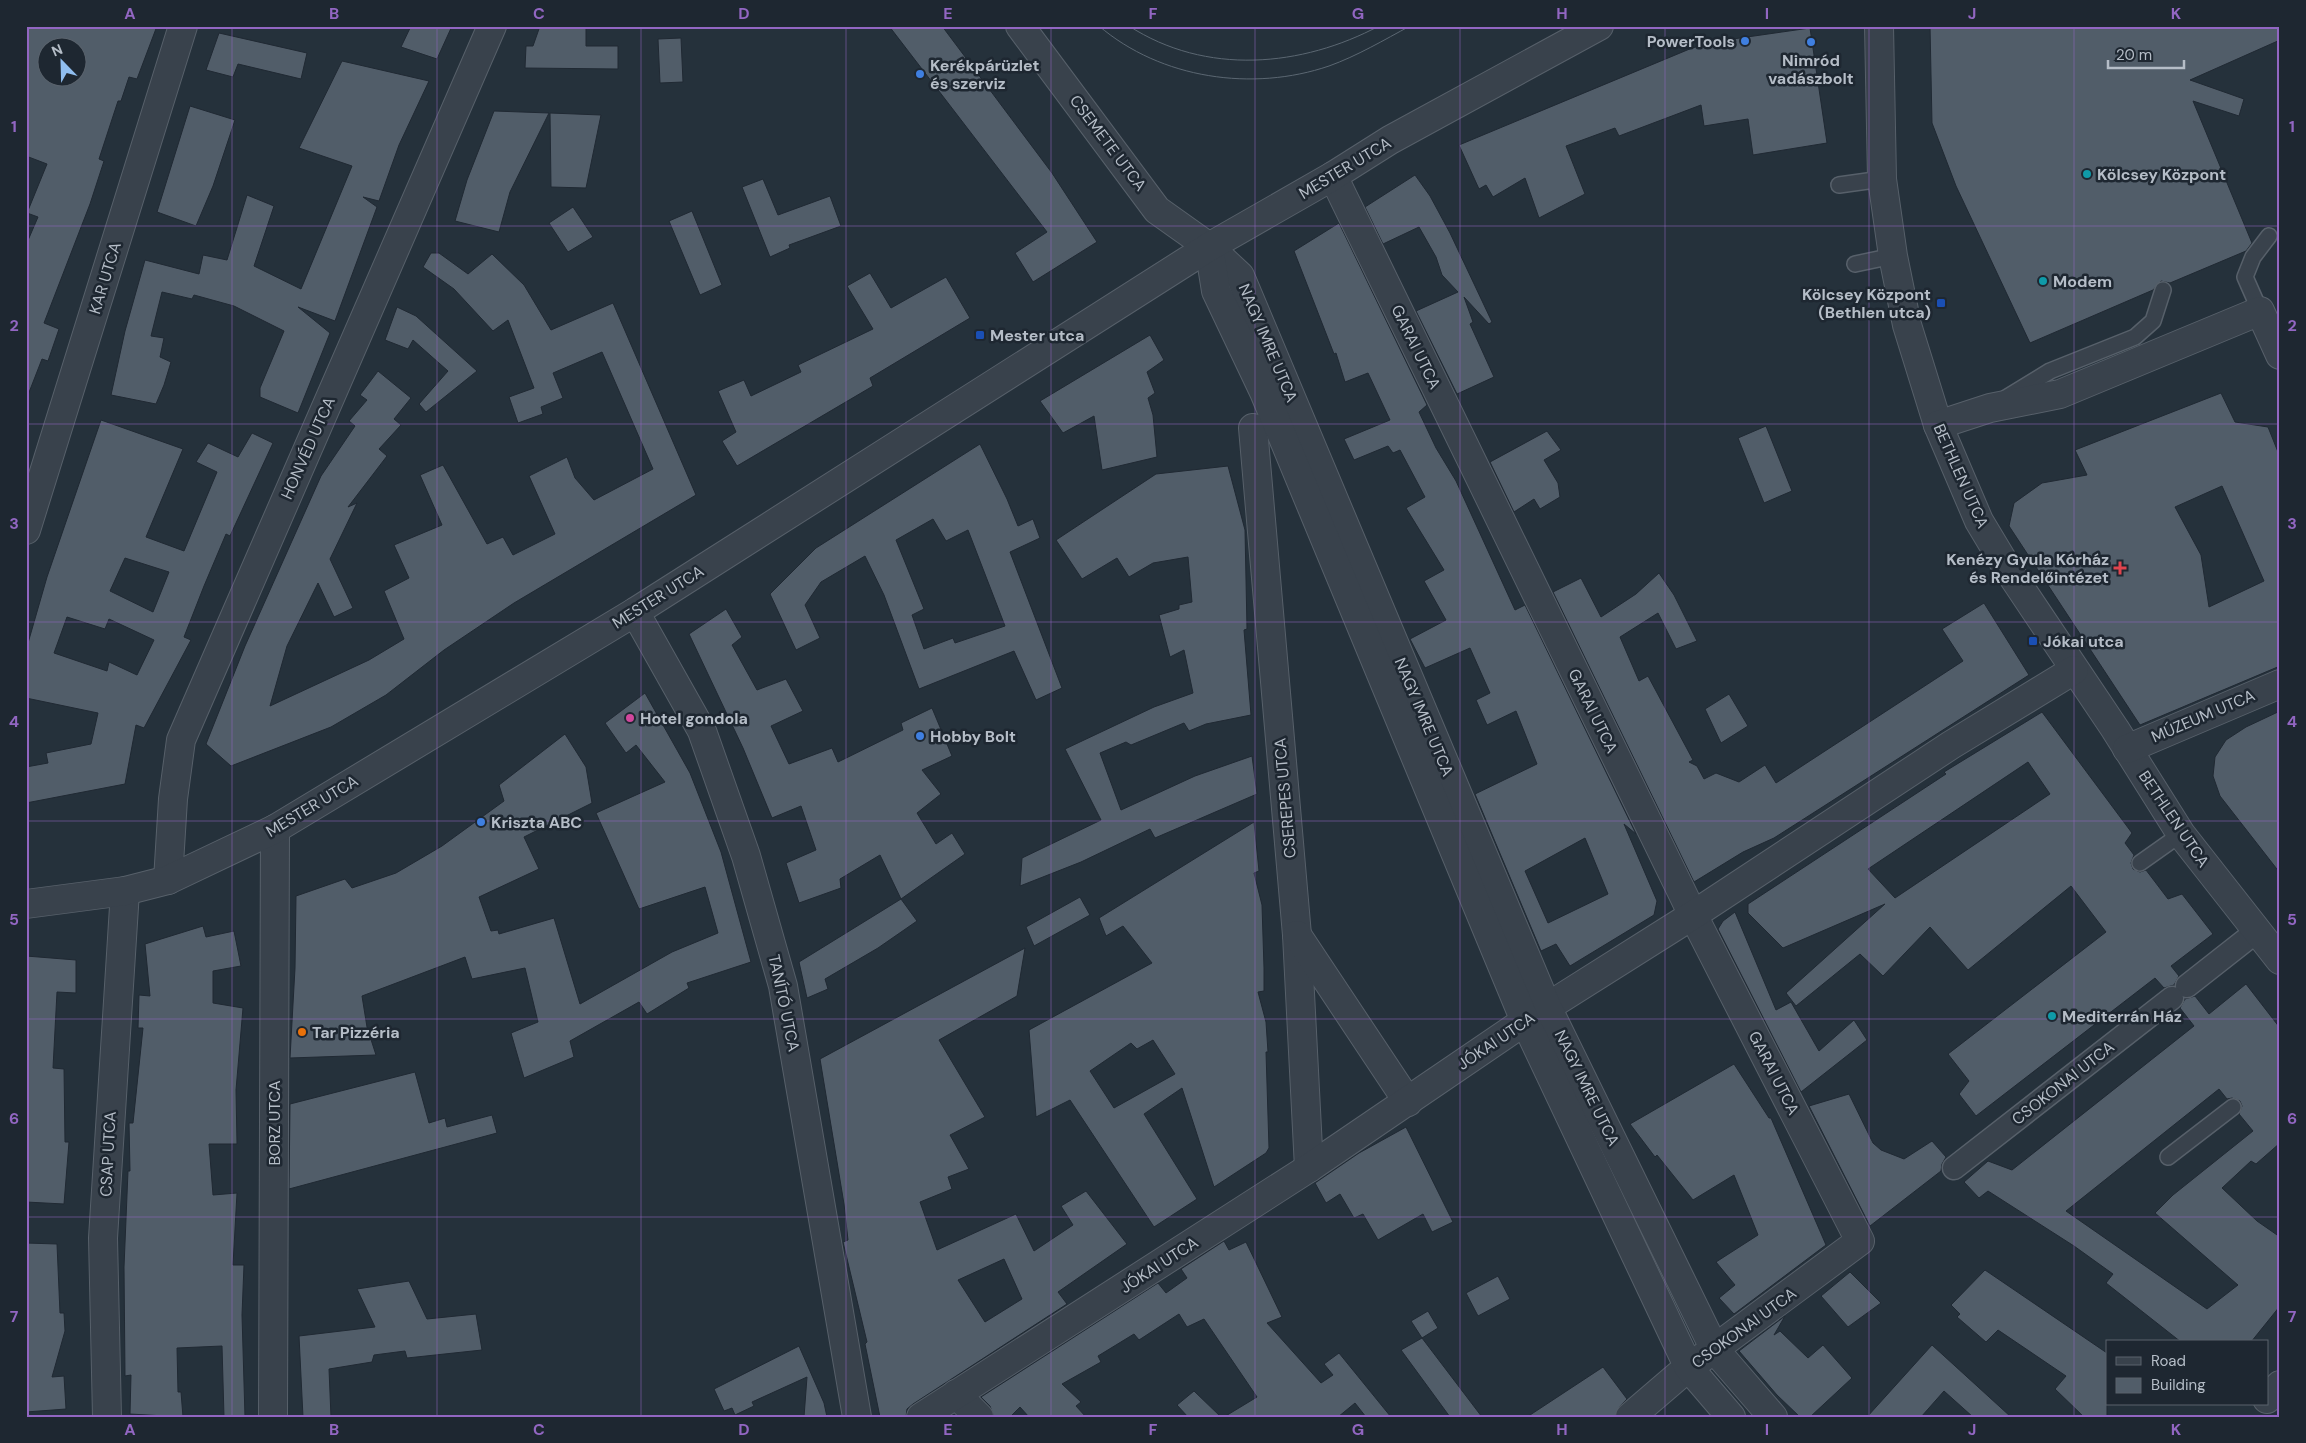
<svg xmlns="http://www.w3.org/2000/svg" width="2306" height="1443" viewBox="0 0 2306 1443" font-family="'DM Sans',sans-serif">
  <rect width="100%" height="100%" fill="#25313b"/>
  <!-- building -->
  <g fill="#515d69" stroke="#202933" fill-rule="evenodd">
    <path d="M26,26h131l-20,53 -8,-2 -8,24h-3l-19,58 5,2 -14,43 -46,119 15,6 -11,32 -6,-2 -14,36h-2v-150l12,-28 -11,-4 20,-49 -21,-8zM48,48h30v30h-30z"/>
    <path d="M411,26h41l-15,33 -36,-12z"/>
    <path d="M540,26h46v20h32v23l-93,-1 1,-22h7z"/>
    <path d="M889,26h53l110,147 45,69 -64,40 -18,-29 32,-21z"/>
    <path d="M1930,26h350v14l-90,40 54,19 -5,17 -46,-15 59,142 -6,8 -76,32 -9,-2 -8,9 -123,53 -74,-157 -24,-63z"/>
    <path d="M1810,28l17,115 -74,12 -5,-36 -44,7 -3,-21 -82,31 -4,-8 -49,18 19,48 -46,24 -14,-40 -32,19 -7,-12 -7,4 -20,-44 233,-97 27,-7z"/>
    <path d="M219,33l88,20 -6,26 -63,-15 -5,13 -27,-7z"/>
    <path d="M681,38l2,44 -23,1 -2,-44z"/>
    <path d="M342,61l87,20 -30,64 -20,56 -16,-4 14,10 -42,114 -37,-14 32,26 -32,80 -38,-16v-9l24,-57 -50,-25 -40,-11 -2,4 -30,-7 -11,44 13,2 -4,19 11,5 -7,23 -8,19 -45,-9 14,-64 20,-71 54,14 4,-19 24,5 20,-65 27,11 -20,60 47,23 51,-123 -53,-18z"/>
    <path d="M190,106l45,14 -22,66 -17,40 -39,-14z"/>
    <path d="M494,111l55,2 -39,79 -11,40 -44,-11 12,-41z"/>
    <path d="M550,113l51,2 -15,73 -35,-1z"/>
    <path d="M1415,175l15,21 20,37 42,89 -3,2 -25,-27 9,25 -3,2 24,53 -37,17 -41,-83 42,-19 -16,-17 -6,-18 -17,-30 -36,17 -18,-37z"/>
    <path d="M763,179l15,36 52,-19 11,30 -52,19 1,3 -20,9 -28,-70z"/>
    <path d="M573,207l20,30 -25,15 -19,-29z"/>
    <path d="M692,211l30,74 -22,10 -31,-74z"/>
    <path d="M1339,223l88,182 -8,7 17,36 20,33 59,129 10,-5 111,229 -12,-10 33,77 -3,14 -84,51 -14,-22 -15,7 -66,-157 62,-30 -21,-53 -29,14 -11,-25 14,-7 -20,-45 -45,20 -15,-29 36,-19 -22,-39 20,-11 -38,-62 19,-11 -25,-47 -7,3 -5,-7 -34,14 -10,-21 46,-19 -22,-47 -23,9 -9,-29 -2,1 -40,-103zM1585,838l23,56 -60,29 -23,-52z"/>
    <path d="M431,253h8l29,21 24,-20 32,31 27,45 62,-27 83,192 -182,108 -70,47 -58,45 -55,32 -100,39 -25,-22 39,-98 76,-170 34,-50 -6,-5 18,-21 -7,-5 18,-24 33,27 -17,21 7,6 -22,24 8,7 -39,51 9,-4 -27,56 23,49 -19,9 -16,-34 -31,63 -17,60 99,-46 35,-21 -20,-48 25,-13 -15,-33 48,-20 -22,-50 23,-10 44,79 16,-7 10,18 42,-21 -26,-58 38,-19 8,21 19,22 59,-31 -51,-117 -49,21 10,25 -22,9 2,7 -25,9 -9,-26 25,-9 -26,-68 -15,11 -39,-42 -31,-22z"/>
    <path d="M870,273l21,35 55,-31 24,41 -100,60 3,8 -136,80 -15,-25 14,-9 -18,-41 26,-11 7,16 50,-24 -3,-7 75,-36 -26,-43z"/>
    <path d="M397,307l19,9 61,55 -51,41 -7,-8 29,-33 -35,-31 -5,9 -23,-9z"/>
    <path d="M1150,335l14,25 -17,12 8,21 -7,5 5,17 4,42 -55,13 -8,-54 -31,17 -23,-32z"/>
    <path d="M2221,393l14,29 33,5 12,30v209l-140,59 -131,-199 5,-23 28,-20 45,-8 -12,-25zM2222,486l42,95 -55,26 -8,-52 -26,-48z"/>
    <path d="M101,420l82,29 -37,88 38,14 33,-79 -21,-10 12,-19 30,14 14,-24 21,10 -43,93 -4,-2 -22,52 -20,51 7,3 -47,88 -8,-3 -11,59 -99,19v-36l22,-4 -2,-10 45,-9 7,-31 -72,-15v-48l21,-73zM125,558l44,14 -16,40 -43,-21zM67,617l38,12 4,-10 45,21 -17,35 -28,-13 -2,9 -53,-18z"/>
    <path d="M1766,426l26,65 -28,12 -26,-65z"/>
    <path d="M1547,431l14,19 -17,10 14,23 2,14 -20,12 -6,-10 -20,13 -24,-50z"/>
    <path d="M980,444l27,55 11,27 15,-7 7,19 -30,14 52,136 -26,12 -22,-49 -95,38 -35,-94 -19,-39 -44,26 -16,23 15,33 -24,12 -26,-56 46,-46zM933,519l13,22 22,-11 37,96 -50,17 -2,-5 -29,11 -12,-34 12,-6 -28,-69z"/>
    <path d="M1228,466l17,64 2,99 -3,1 7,85 -45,9 -17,7 -5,-8 -53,22 -5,-3 -26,11 21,57 74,-34 57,-20 5,38 -102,44 -5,-9 -69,33 -61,24 2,-28 79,-38 -36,-71 89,-42 39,-14 -9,-43 -14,7 -11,-42 20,-6v-4l13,-3 -4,-45 -35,6 -24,14 -12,-19 -35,21 -26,-39 100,-66z"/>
    <path d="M1659,573l15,22 23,46 -21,8 -18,-36 -38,24 19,44 9,-5 45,84 -4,2 8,4 7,13 12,-6 23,9 26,-17 11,18 187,-122 -21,-32 42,-26 45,72 -255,163 -31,14 -49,30 -141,-290 28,-14 20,39 35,-23z"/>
    <path d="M726,609l16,28 -10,8 25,45 29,-11 17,32 -32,15 18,38 43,-16 6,14 65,-32 -2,-7 31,-15 20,48 -30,14 19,24 -24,19 19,31 16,-11 13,21 -64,45 -21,-44 -40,24 1,9 -42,15 -13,-40 30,-13 -15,-44 -29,12 -29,-70 -54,-114z"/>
    <path d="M645,693l45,80 31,79 30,110 -64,21 2,5 -42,26 -8,-12 -69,39 4,16 -50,21 -13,-45 27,-11 -13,-54 -53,11 -7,-22 -103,39 5,31 9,28 -86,3 5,-90 1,-72 49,-17 7,9 44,-15 46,-27 62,-45 -5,-16 66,-51 21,33 6,36 -68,34 15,32 -60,28 12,34 7,-1 1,4 55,-16 26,86 92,-52 46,-19 -13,-46 -66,22 -43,-96 69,-31 -29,-37 -10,8 -21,-30z"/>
    <path d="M1729,694l19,32 -27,17 -16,-34z"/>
    <path d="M2280,711v162l-60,-77 -7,-20 2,-19 11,-17 20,-13z"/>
    <path d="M2042,712l90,121 -7,10 9,12 -3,8 2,6 7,3 6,-2 22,29 14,-5 31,40 -42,32 8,10 -5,9 -10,3 -9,-10 -179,138 -17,-22 10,-13 -21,-27 158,-122 -35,-46 -103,84 -38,-43 -47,49 -23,-22 -64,52 -10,-13 99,-89 -102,44 -35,-35v-9l198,-130 -2,-2zM2028,762l22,32 -155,104 -27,-29z"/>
    <path d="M1254,822l5,49 -5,2 8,32 2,63v23l-6,1 8,30 2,30h-2l3,96 -3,5 -52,34 -32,-99 -38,26 53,85 -43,28 -84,-127 -34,17 -7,-87 123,-67 -29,-37 -17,10 -7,-18zM1153,1040l22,34 -61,34 -24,-37 41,-28 6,6z"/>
    <path d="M1080,897l10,18 -56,31 -8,-19z"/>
    <path d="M901,899l16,22 -39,27 -53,31 3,10 -21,9 -8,-36z"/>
    <path d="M1735,912l41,98 15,-8 28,49 35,-31 13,20 -66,52 -83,-163 5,-8z"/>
    <path d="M203,926l3,11 28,-6 7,35 -28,5v32l30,5 -7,82 1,54h-28l4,51 24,-2 -4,72h11l-2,50 3,102h-21l-2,-71 -45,2 1,44h3l2,25 -53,-3 1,-39 -6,1 -1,-109 4,-96h2l-1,-48h4l10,-95h-5l1,-33 11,1 -5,-52z"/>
    <path d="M1025,948l-8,48 -78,44 46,77 -35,18 19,34 -21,8 4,12 -32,13 17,48 79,-36 18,37 39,-26 -12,-19 25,-15 41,53 -69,48 9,12 -154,100 -6,5 -1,8h-26l-15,-73 2,-2 -24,-100 5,-2 -4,-36 -24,-145zM1004,1259l18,40 -37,23 -27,-42z"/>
    <path d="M26,956l50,4v33l-19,-1 -4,76 11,1 1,73h4l-5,62 -38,-2z"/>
    <path d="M2246,984l34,44v115l-24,21 -5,-3 -29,27 35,33 23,16v69l-29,36h-70l-75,-59 7,-9 -39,-28 -86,-55 -9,7 -15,-16 24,-21 24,9 182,-144 -14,-18 5,-9 10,-3 14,18zM2219,1089l8,10 5,-1 8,3 2,5 -3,8 14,17 -80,64 -18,18 83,72 -31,24 -141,-98z"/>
    <path d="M1734,1064l35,54h2l55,127 -92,69 -15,-16 16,-13 -19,-23 42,-27 -24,-60 -41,25 -36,-45 -2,2 -25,-33z"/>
    <path d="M415,1072l14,51 16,-5 2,9 45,-12 5,18 -208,56 1,-85z"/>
    <path d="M1849,1094l24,49 8,7 23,9 28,-18 14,16 -4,7 -1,7 -71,55 -61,-120z"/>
    <path d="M1406,1127l47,95 -21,10 -9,-18 -45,26 -15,-26 -9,4 -14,-24 -14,9 -11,-20 44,-30z"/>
    <path d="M1224,1241l5,9 17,-8 36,75 -15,6 54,60 12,-8 -9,-11 15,-11 52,64h-25l-11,-14 -17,14h-114l33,-20 -53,-78 -17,8 -8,-13 -40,26 -5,-6 -36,22 3,6 -39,22 19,18 -5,4 10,11h-57l-9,-10 -10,10h-16l-4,-11 -9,-9 177,-114 8,10 21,-15 -6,-9z"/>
    <path d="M26,1243l31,1 3,69h4l1,18 -13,46 12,-1 2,33 -40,3z"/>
    <path d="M1985,1270l122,83v64h-23l-29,-28 11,-13 -68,-46 -12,12 -29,-25 3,-3 -9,-9z"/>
    <path d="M1850,1272l31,31 -33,24 -27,-31z"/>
    <path d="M1498,1276l12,23 -32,17 -12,-23z"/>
    <path d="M409,1281l18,38 49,-5 6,36 -75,8 -2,-7 -31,4 -2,7 -43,7 2,48h-28l-4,-81 76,-9 -18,-38z"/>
    <path d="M1428,1311l10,17 -16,10 -11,-17z"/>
    <path d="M1785,1316l-11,19 6,-4 28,27 15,-13 29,33 -42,39h-10l-23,-22 -38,-44z"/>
    <path d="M1422,1338l60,79h-32l-49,-67z"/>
    <path d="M1932,1345l79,72h-38l-29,-26 -23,26h-54z"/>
    <path d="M799,1346l25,57 3,14h-23l3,-40 -55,25 2,4 -19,9 -3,-7 -8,3 -10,-22z"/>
    <path d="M1603,1367l24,32 -7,7 -5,11h-88z"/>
    <path d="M1194,1391l27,26h-33l-11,-12z"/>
  </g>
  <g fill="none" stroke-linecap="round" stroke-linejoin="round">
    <defs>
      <g id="service">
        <path d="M1839,185l43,-6"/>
        <path d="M1855,264l38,-8"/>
        <path d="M2260,311l-15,-34 8,-20 16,-21"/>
        <path d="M2006,398l44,-27 85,-34 18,-16 10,-31"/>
        <path d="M2140,863l41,-29"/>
        <path d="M2168,1157l65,-50"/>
      </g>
      <g id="pedestrian">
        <path d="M2187,986l70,-55"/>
        <path d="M1954,1168l218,-170"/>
      </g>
      <g id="minor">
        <path d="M1879,26l3,153 11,77 14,69 31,100 41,96 30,50 106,158 66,105 99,126"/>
        <path d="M1333,176l360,739 167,326 -181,134 -49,42"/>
        <path d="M1938,425l52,-17 70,-14 200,-83 20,44"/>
        <path d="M1253,428l44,507 12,233"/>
        <path d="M26,530l157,-504"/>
        <path d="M635,612l67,119 44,125 37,130 74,431"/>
        <path d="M2127,749l153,-65"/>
        <path d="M168,880l5,-81 8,-59 311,-714"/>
        <path d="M1297,935l111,167"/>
        <path d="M956,1394l23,23"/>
        <path d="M2267,1399l13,-14"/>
        <path d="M107,1417l-4,-179 22,-347"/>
        <path d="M273,1417l2,-588"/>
        <path d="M921,1417l388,-249 216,-147 168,-106 258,-170 123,-75"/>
      </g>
      <g id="tertiary">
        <path d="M1020,26l137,184 52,37 31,29 307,731 168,343 58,67"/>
        <path d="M1209,247l7,44 48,101 261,629 164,347 42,49"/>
        <path d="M26,904l99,-13 43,-11 107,-51 360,-217 574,-365 124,-71 57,-36 209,-114"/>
      </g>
    </defs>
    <!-- service casing -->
    <use href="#service" stroke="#57606a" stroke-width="18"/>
    <!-- pedestrian casing -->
    <use href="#pedestrian" stroke="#57606a" stroke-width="25"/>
    <!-- minor casing -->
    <use href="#minor" stroke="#57606a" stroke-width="30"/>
    <!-- tertiary casing -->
    <use href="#tertiary" stroke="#57606a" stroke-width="30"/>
    <!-- service -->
    <use href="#service" stroke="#39424c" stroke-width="15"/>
    <!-- pedestrian -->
    <use href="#pedestrian" stroke="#39424c" stroke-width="22"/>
    <!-- minor -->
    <use href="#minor" stroke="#39424c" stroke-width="28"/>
    <!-- tertiary -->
    <use href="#tertiary" stroke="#39424c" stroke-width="28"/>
    <!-- tram -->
    <g stroke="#5b6772" stroke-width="1">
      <path d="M1099,26c62,53 154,66 230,40 28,-10 55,-26 81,-40"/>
      <path d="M1129,26c77,50 173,41 250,0"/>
    </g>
  </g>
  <!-- grid -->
  <path fill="none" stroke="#9266c2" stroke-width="1" stroke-opacity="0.55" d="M232,26v1391M437,26v1391M641,26v1391M846,26v1391M1051,26v1391M1255,26v1391M1460,26v1391M1665,26v1391M1869,26v1391M2074,26v1391M26,226h2254M26,424h2254M26,622h2254M26,821h2254M26,1019h2254M26,1217h2254"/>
  <!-- markers -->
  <g fill="#3f7fe0" stroke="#1e2731" stroke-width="2">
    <circle cx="1745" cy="41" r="5"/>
    <circle cx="1811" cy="42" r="5"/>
    <circle cx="920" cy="74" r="5"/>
    <circle cx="920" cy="736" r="5"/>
    <circle cx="481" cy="822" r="5"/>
  </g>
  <g fill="#0f9aa8" stroke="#1e2731" stroke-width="2">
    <circle cx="2087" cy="174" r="5"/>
    <circle cx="2043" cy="281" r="5"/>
    <circle cx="2052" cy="1016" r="5"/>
  </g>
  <g fill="#1a4fb4" stroke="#1e2731" stroke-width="2">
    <rect x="1936" y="298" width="10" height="10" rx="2.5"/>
    <rect x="975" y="330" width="10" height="10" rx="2.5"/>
    <rect x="2028" y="636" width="10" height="10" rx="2.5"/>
  </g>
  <path fill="#e0444e" stroke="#1e2731" stroke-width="2" d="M2117.5 560.5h5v5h5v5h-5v5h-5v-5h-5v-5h5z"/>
  <circle fill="#d1479c" stroke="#1e2731" stroke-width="2" cx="630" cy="718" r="5"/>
  <circle fill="#e8710a" stroke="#1e2731" stroke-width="2" cx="302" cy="1032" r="5"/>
  <g text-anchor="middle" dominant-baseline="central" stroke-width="5" stroke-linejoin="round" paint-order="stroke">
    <!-- poi labels -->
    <g font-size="16" font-weight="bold" fill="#b5bdc7" stroke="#1e2731" text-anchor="start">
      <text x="1735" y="41" text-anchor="end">PowerTools</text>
      <text x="1811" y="60" text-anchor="middle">Nimród<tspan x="1811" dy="18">vadászbolt</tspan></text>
      <text x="930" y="65">Kerékpárüzlet<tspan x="930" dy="18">és szerviz</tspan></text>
      <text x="2097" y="174">Kölcsey Központ</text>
      <text x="2053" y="281">Modem</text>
      <text x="1931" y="294" text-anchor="end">Kölcsey Központ<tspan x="1931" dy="18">(Bethlen utca)</tspan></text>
      <text x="990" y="335">Mester utca</text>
      <text x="2109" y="559" text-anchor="end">Kenézy Gyula Kórház<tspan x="2109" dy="18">és Rendelőintézet</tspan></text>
      <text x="2043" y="641">Jókai utca</text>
      <text x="640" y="718">Hotel gondola</text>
      <text x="930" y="736">Hobby Bolt</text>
      <text x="491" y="822">Kriszta ABC</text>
      <text x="2062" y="1016">Mediterrán Ház</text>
      <text x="312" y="1032">Tar Pizzéria</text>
    </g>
    <!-- street labels -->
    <g font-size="16" fill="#b5bdc7" stroke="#1e2731">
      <text transform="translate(1108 143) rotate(53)">CSEMETE UTCA</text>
      <text transform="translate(1345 168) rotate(-31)">MESTER UTCA</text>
      <text transform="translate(105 278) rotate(-73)">KAR UTCA</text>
      <text transform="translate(1268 343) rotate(67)">NAGY IMRE UTCA</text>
      <text transform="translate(1416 347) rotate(64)">GARAI UTCA</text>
      <text transform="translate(308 448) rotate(-66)">HONVÉD UTCA</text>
      <text transform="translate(1961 476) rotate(66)">BETHLEN UTCA</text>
      <text transform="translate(658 597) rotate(-32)">MESTER UTCA</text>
      <text transform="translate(1593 711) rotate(64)">GARAI UTCA</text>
      <text transform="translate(2203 716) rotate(-23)">MÚZEUM UTCA</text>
      <text transform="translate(1424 717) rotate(67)">NAGY IMRE UTCA</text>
      <text transform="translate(1285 798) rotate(-95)">CSEREPES UTCA</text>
      <text transform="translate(312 806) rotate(-31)">MESTER UTCA</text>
      <text transform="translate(2174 819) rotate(56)">BETHLEN UTCA</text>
      <text transform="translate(784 1003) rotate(78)">TANÍTÓ UTCA</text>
      <text transform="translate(1496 1041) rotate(-34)">JÓKAI UTCA</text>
      <text transform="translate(1774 1073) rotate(63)">GARAI UTCA</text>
      <text transform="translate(2063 1083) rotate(-38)">CSOKONAI UTCA</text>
      <text transform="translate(1587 1088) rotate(64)">NAGY IMRE UTCA</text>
      <text transform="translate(274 1123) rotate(-90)">BORZ UTCA</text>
      <text transform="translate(108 1154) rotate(-87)">CSAP UTCA</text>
      <text transform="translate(1159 1265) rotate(-33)">JÓKAI UTCA</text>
      <text transform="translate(1744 1328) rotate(-36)">CSOKONAI UTCA</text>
    </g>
  </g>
  <!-- border -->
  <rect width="2306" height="1443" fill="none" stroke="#1e2731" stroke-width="55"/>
  <!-- legend -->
  <rect x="2106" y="1340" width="162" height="65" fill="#1e2731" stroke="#5a636d"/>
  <rect x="2116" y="1357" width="25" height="8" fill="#39424c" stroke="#5a636d"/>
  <text x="2151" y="1366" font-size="15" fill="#b5bdc7">Road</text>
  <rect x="2116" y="1378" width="25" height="15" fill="#515d69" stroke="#5a636d"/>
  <text x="2151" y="1390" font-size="15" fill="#b5bdc7">Building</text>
  <!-- north arrow -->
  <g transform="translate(62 62) rotate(337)"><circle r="24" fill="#1e2731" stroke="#5a636d"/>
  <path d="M0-4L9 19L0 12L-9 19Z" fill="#90bef0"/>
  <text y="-8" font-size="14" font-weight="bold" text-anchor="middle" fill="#b5bdc7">N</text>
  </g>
  <!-- scale -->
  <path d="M2108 60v8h76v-8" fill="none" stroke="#b5bdc7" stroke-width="2.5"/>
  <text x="2116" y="60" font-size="15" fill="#b5bdc7" stroke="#1e2731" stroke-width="4" paint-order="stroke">20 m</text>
  <rect x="28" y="28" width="2250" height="1388" fill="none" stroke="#9266c2" stroke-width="2"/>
  <g font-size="16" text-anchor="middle" font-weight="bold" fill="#9266c2">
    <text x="130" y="19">A</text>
    <text x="334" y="19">B</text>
    <text x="539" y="19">C</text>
    <text x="744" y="19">D</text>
    <text x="948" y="19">E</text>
    <text x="1153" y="19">F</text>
    <text x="1358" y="19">G</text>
    <text x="1562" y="19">H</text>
    <text x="1767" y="19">I</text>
    <text x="1972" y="19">J</text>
    <text x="2176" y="19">K</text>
    <text x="14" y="132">1</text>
    <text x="2292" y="132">1</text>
    <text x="14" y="331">2</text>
    <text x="2292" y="331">2</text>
    <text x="14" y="529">3</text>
    <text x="2292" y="529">3</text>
    <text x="14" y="727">4</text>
    <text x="2292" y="727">4</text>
    <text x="14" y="925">5</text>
    <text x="2292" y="925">5</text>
    <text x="14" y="1124">6</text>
    <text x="2292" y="1124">6</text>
    <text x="14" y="1322">7</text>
    <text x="2292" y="1322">7</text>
    <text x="130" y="1435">A</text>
    <text x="334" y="1435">B</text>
    <text x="539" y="1435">C</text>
    <text x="744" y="1435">D</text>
    <text x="948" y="1435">E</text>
    <text x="1153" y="1435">F</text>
    <text x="1358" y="1435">G</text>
    <text x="1562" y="1435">H</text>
    <text x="1767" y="1435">I</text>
    <text x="1972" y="1435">J</text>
    <text x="2176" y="1435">K</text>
  </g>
</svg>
